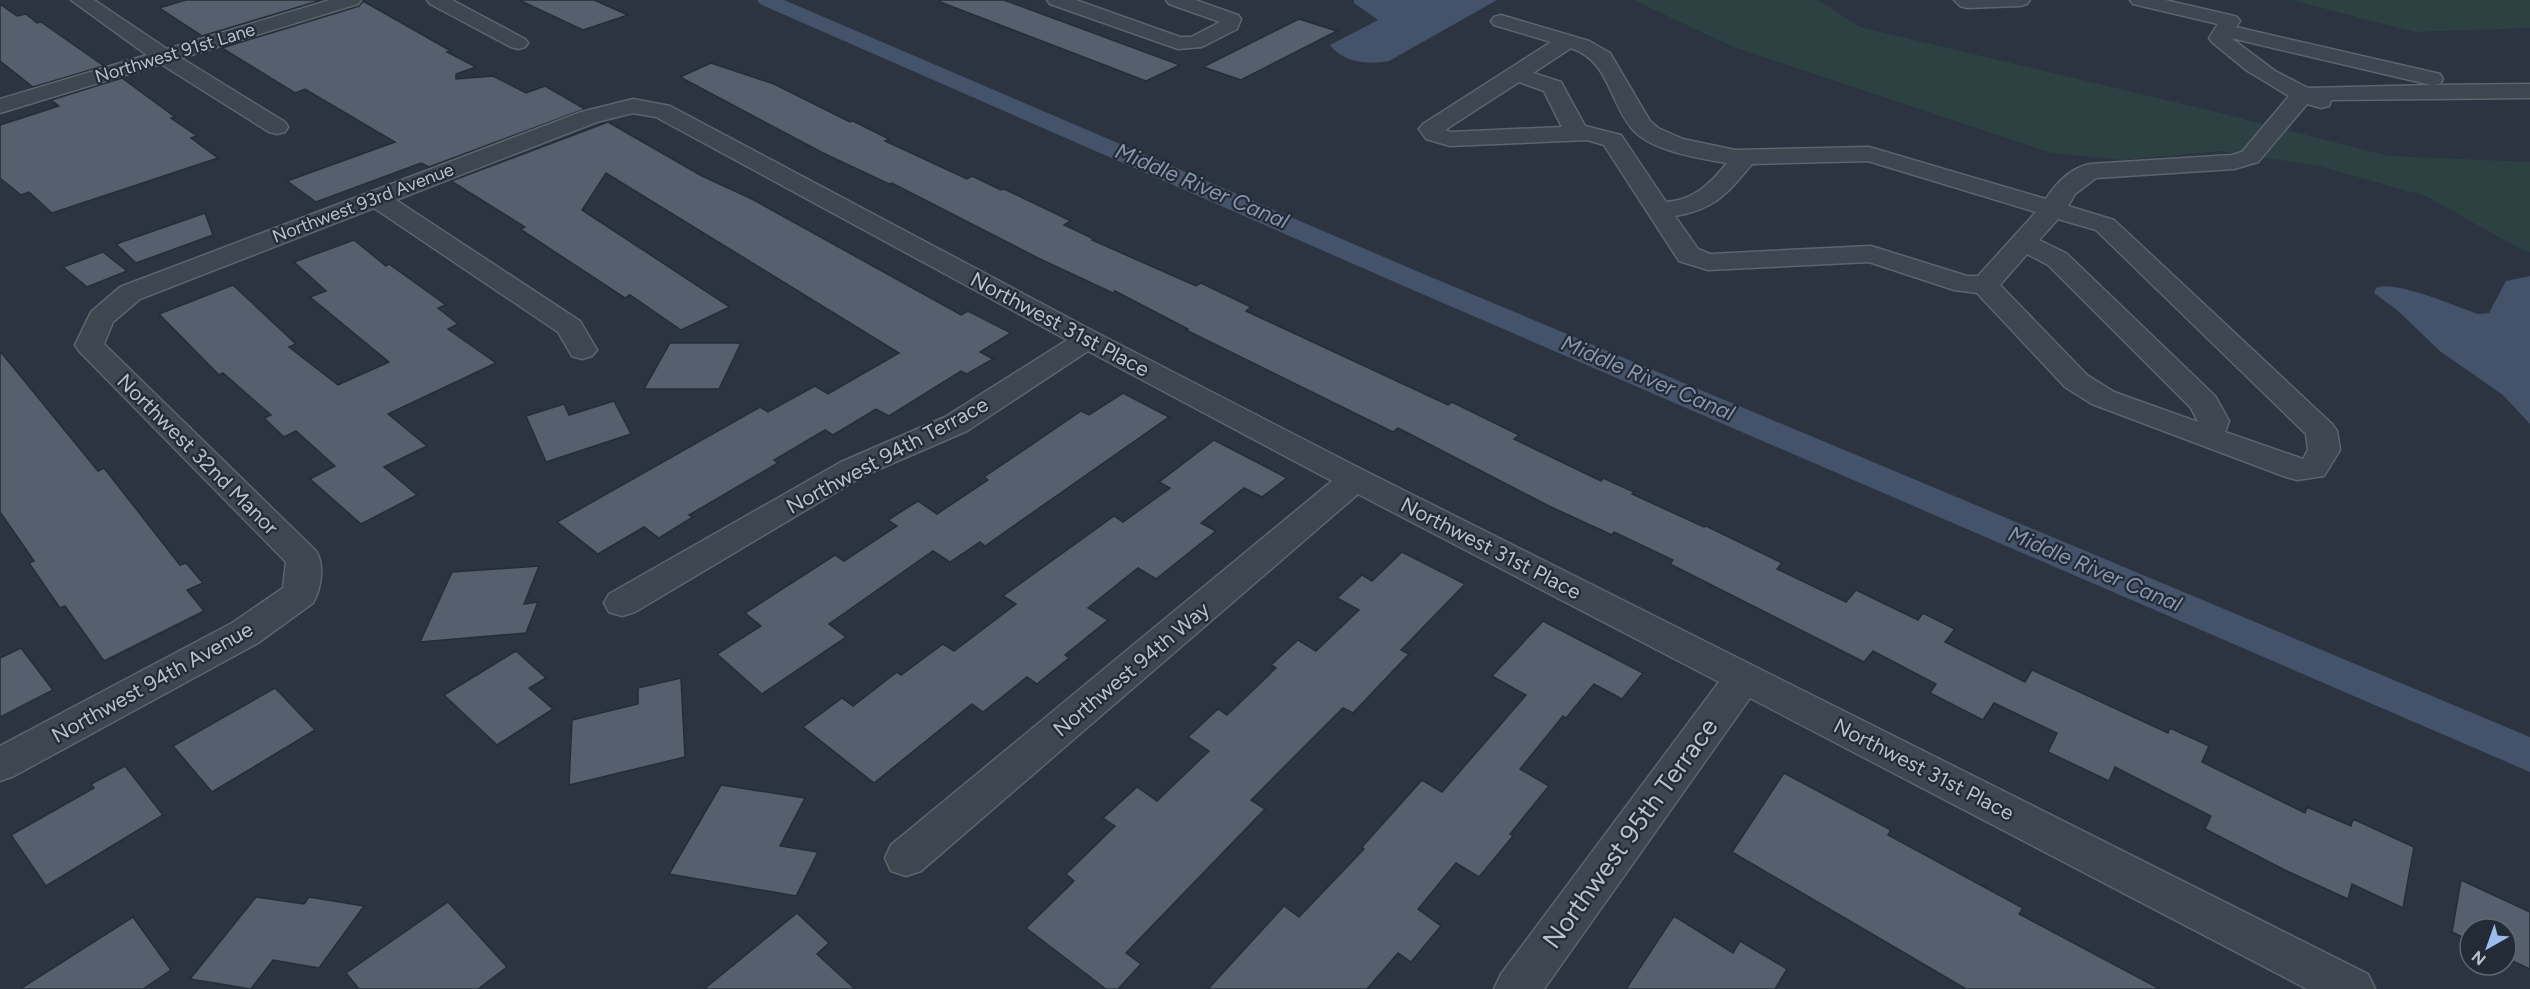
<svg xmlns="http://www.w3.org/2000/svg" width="2530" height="989" viewBox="0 0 2530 989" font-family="Figtree,sans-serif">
  <rect width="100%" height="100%" fill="#2b3440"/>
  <!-- green -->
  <g fill="#2d4142">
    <path d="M1634,0h184l42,27 356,85 173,44 141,6v90l-6,-1 -98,-55 -108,-30 -97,-15 -98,9 -72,-7 -320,-107z"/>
    <path d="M2291,0h239v28l-116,4z"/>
  </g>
  <!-- water -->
  <g fill="#445369">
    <path d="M1354,0h143l-108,61c-20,4 -46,2 -59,-16l48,-25 -24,-17z"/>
    <path d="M2530,276v148l-27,-29 -62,-43 -44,-42 -23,-17 2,-5c18,-9 81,19 102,26l11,-1 17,-32z"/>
  </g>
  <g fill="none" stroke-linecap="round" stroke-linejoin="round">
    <!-- canal -->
    <path fill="#445369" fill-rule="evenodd" d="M757,0h27l642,275 1104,462v35l-1124,-485 -646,-283z"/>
  </g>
  <!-- building -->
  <g fill="#565f6d" stroke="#252d38" stroke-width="1.5">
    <path d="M186,0h136l-120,36 -43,-28z"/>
    <path d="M519,0h75l34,15 -45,15z"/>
    <path d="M941,0h63l176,65 -34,16 -206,-79z"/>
    <path d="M363,1l88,50 -4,1 29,15 -20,7v5l37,-3 33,17 19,-7 40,23 -156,58 -8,-4 -105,39 -29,-21 108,-39 -90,-53 -10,4 -73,-45 137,-42z"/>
    <path d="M0,4l17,12 9,-2 11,9 4,-1 63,44 -71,21 -33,-26z"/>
    <path d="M1299,19l38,12 -96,49 -38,-13z"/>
    <path d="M711,63l63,21 76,38 3,-1 36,18 -4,2 82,38 5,-3 29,14 3,-1 67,32 -7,4 30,14 -2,1 104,46 5,-3 50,24 -5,4 202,94 4,-3 67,33 -5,4 87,42 2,-3 31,14 -2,2 72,33 2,-1 76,37 -5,6 69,33 10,-12 62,30 5,-7 32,16 -10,13 80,40 7,-12 136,63 2,-5 39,18 -7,16 103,51 2,-6 44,19 2,-7 61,28 -11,61 -51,-24 -4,15 -59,-27 -84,-43 6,-13 -96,-49 -6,14 -61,-29 9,-19 -63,-30 -11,17 -53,-27 6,-9 -63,-33 -9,11 -194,-98 3,-4 -59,-28 -2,3 -63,-29 -151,-78 -5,4 -207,-102 2,-1 -73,-38 -2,2 -73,-34 -148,-76 -3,1 -66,-31 -143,-76z"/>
    <path d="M122,78l53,39 -4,1 26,18 -6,2 27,20 -166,55 -23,-21 -8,3 -21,-17v-53l59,-19 -8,-6z"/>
    <path d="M608,122l94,54 50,23 209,116 7,-4 43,22 -31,19 13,7 -26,15 -6,-3 -72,45 -13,-7 -43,26 -8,-5 -51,30 4,3 -89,52 4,2 -34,21 -15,-11 -46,27 -41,-32 203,-115 8,5 47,-26 13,8 71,-41 -293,-180 -24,37 148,97 -49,23 -51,-35 -5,3 -105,-69 5,-2 -74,-46z"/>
    <path d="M205,213l8,22 -77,28 -20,-19z"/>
    <path d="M354,240l32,26 3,-2 57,41 -8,3 20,16 -10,5 48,34 -108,51 39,32 -43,21 33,28 -56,29 -51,-45 25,-13 -39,-35 -12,6 -20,-19 7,-3 -48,-42 -4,2 -60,-61 74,-29 63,59 -7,3 49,38 51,-23 -79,-65 16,-6 -32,-29z"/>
    <path d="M103,252l24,19 -40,16 -24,-20z"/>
    <path d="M670,343h71l-22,46h-75z"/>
    <path d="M0,351l98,120 6,-3 76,97 6,-2 17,20 -16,7 17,21 -100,50 -39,-55 -5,2 -31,-45 5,-2 -34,-49z"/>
    <path d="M1123,393l46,24 -184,129 -5,-4 -30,20 -17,-11 -104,73 17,13 -84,57 -45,-40 44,-28 -16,-13 90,-58 9,6 53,-35 -9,-6 30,-19 19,13 51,-34 -4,-3 97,-66 8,4z"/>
    <path d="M614,401l17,33 -85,28 -20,-46 38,-12 5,11z"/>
    <path d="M1214,440l73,38 -25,19 -18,-9 -43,35 15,8 -60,48 -18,-11 -50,40 20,12 -43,35 4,3 -32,26 -10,-7 -44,35 -11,-8 -98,79 -71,-56 39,-29 11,8 44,-34 4,3 42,-31 11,7 62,-47 -13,-8 111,-80 9,6 47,-34 -11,-6z"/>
    <path d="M1402,552l63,32 -64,66 8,4 -56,59 -10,-5 -92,92 14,9 -139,144 15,11 -23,25h-12l-80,-61 48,-47 -8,-7 49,-48 -12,-8 34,-31 20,14 52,-50 -21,-14 30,-28 9,6 49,-47 -5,-3 27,-25 18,11 43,-41 -22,-12 25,-23 10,6z"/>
    <path d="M539,566l-15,38 14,-2 -12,31 -106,9 32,-70z"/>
    <path d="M1543,621l100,52 -21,26 -28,-15 -28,34 -3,-2 -43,53 29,17 -39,48 3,2 -34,41 -23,-14 -38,46 23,17 -30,36 -13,-9 -31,36h-159l76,-83 15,11 65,-68 -2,-2 60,-67 20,12 84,-97 -34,-19z"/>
    <path d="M21,648l32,42 -53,27v-59z"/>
    <path d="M516,651l30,27 -17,10 24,21 -56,36 -53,-50z"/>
    <path d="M681,678l4,79 -116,28 3,-65 66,-16v-16z"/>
    <path d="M275,688l40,42 -103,62 -39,-46z"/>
    <path d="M125,766l38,49 -117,71 -35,-51 83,-47 -3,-4z"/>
    <path d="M1784,773l107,57 -3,5 135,73 -4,6 141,75h-194l-234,-137z"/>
    <path d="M721,785l84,13 -25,48 38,6 -22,44 -127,-22z"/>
    <path d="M2461,880l69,32v57l-24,-11v-29h-36v12l-18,-9z"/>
    <path d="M256,897l48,7 5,-7 55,9 -45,62 -46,-8 -22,29 -61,-10z"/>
    <path d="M448,902l59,65 -29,22h-119l-13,-16z"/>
    <path d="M797,913l32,30 -12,11 38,35h-151z"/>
    <path d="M1674,916l59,37 7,-12 47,28 -12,20h-149z"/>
    <path d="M133,917l38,53 -28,19h-123z"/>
  </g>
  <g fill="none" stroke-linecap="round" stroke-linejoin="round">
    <defs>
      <g id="minor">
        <path d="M71,0h23l73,49 163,-49h31l-3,4 -177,54 104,64 3,5 -3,5 -8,2 -8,-2 -108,-68 -161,49v-14l147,-44z"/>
        <path d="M427,0h25l73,39 3,4 -3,4 -7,2 -7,-2 -81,-43z"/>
        <path d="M1047,0h29l104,37h11l29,-15 -51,-18 -3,-4h29l43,15 3,4 -4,10 -35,18 -24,2 -128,-45z"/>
        <path d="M1954,0h76l-3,4 -7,2 -53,2 -7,-2z"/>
        <path d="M2130,0h35l65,15 7,2 3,4 -4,6 204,47 3,5 -3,5 -7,1 97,-1v14l-199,2 -2,6 -8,2 -14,-4 -49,58 -24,7 -138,9 -21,16 -7,12 46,14 218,204 5,7 3,19 -16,26 -27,4 -11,-3 -194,-73 -27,-17 -88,-94 -23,-3 -85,-28 -161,8 -29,-9 -75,-116 -17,-5 -137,6 -24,-7 -7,-10 4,-5 128,-82 -57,-17 -3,-4 3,-4 7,-2 88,26 21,12 40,68 8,7 25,11 52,11 134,-3 177,52c10,-16 25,-31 44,-35l142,-9 10,-3 47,-56 -43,-26 -34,-28 -3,-4 9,-14 -85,-20zM2231,38l200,47 -123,3 -33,-17zM1571,48c39,13 38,55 62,82 19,21 68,29 94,33 -17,21 -33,37 -61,39l-45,-67 -36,-9 -24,-44 -28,-9zM1519,82l25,9 18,36 -111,5 -6,-2zM1868,161l168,51 -58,64h-11l-96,-30 -161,8 -12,-5 -23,-33c40,-7 52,-22 77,-52zM2058,219l38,11 210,204 2,16 -5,9 -78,-27 4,-11 -14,-25 -149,-143 -27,-13zM2027,254l21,11 143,143 7,14 -84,-30 -27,-17 -87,-90z"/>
        <path d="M633,99l37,7 427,227 270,139 1001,502 7,15h-68l-557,-291 -206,291h-50l7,-15 218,-292 -361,-188 -437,377 -15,5 -15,-5 -6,-13 6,-13 441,-364 -244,-130 -121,80 -104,45 -228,136 -13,4 -13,-4 -5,-9 5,-9 232,-132 104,-45 122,-77 -411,-223 -23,-4 -36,9 -201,78 184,121 17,29 -5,6 -10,3 -10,-3 -14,-24 -184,-124 -234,91 -27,23 -9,22 212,207c9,14 5,38 -3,52l-55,40 -244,133 -14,5v-35l232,-123 51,-35 3,-26 -207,-211 -4,-6 16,-33 29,-25 461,-175z"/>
      </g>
    </defs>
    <!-- minor casing -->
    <use href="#minor" stroke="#5c646e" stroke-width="3"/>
    <!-- minor -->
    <use href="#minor" fill="#3e4650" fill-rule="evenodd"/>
  </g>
  <g text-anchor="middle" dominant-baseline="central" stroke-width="4.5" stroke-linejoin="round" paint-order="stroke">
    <!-- far-street labels -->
    <g font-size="18" fill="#bbc1ca" stroke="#232b36">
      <text transform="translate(175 53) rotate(-17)">Northwest 91st Lane</text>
      <text transform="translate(363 203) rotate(-21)">Northwest 93rd Avenue</text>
    </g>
    <!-- street labels -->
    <g font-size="21" fill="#bbc1ca" stroke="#232b36">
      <text transform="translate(1060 324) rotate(28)">Northwest 31st Place</text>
      <text transform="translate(198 454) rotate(45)">Northwest 32nd Manor</text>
      <text transform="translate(887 455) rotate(-28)">Northwest 94th Terrace</text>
      <text transform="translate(1491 548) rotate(27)">Northwest 31st Place</text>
      <text transform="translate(1131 669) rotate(-40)">Northwest 94th Way</text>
      <text transform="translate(152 682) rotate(-29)">Northwest 94th Avenue</text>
      <text transform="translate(1924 769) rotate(27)">Northwest 31st Place</text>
    </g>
    <!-- water labels -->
    <g font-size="22" font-style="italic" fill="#8697ae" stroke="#232b36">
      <text transform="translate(1202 186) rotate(23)">Middle River Canal</text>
      <text transform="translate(1648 378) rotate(23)">Middle River Canal</text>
      <text transform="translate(2095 569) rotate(23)">Middle River Canal</text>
    </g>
    <!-- near-street labels -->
    <g font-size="26" fill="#bbc1ca" stroke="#232b36">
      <text transform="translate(1630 833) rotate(-54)">Northwest 95th Terrace</text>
    </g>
  </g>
  <!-- north arrow -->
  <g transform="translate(2488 947) rotate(220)"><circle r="28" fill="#232b36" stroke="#606771" stroke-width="1.5"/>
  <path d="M0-4.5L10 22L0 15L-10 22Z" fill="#9ebbed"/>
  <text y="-9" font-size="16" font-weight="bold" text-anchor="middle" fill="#bbc1ca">N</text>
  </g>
</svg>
